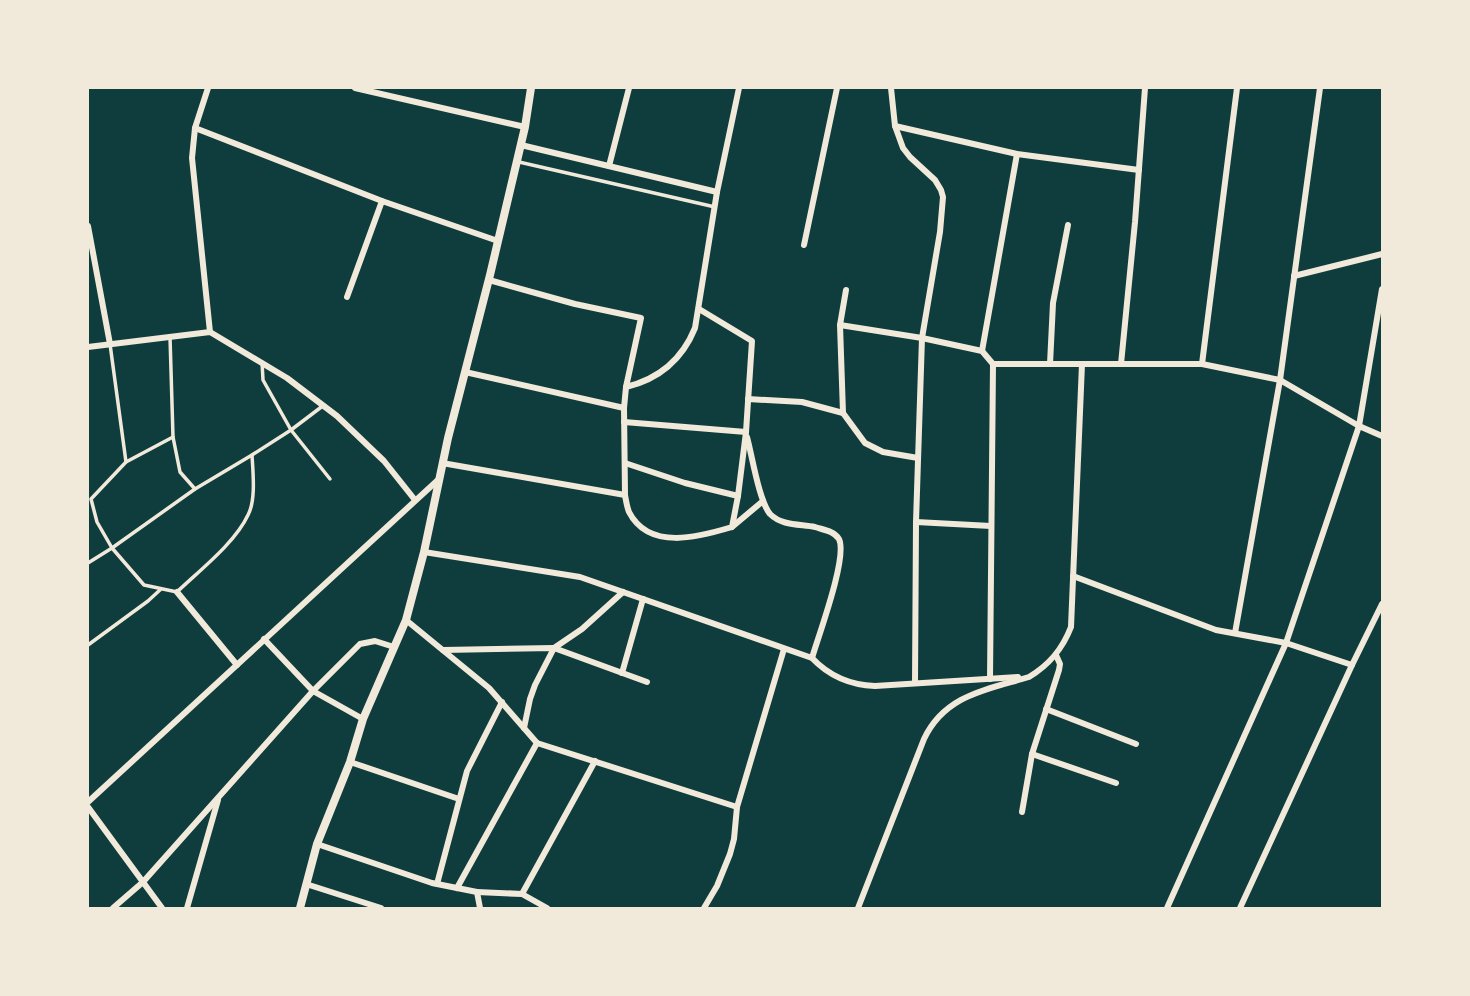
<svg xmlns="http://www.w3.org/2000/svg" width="1470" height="996" viewBox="0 0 1470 996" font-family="Cabin,sans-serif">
  <rect width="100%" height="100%" fill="#0f3d3e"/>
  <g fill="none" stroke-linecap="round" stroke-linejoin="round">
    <!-- service -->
    <g stroke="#f1e9da" stroke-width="3.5">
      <path d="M519,162l196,45"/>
      <path d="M170,337l3,100 7,35 15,17"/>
      <path d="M110,344l16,118"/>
      <path d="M262,362l1,18 28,50 39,49"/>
      <path d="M173,437l-47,25 -35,37 6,23 15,26 32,37 33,7c23,-22 58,-49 71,-77 8,-15 5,-42 4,-60"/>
      <path d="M88,563l24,-15 83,-59 57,-34 39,-25 33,-25"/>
      <path d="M88,645l60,-44 13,-12"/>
    </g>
    <!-- minor -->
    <g stroke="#f1e9da" stroke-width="6">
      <path d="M208,88l-13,40 -3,30 18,174"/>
      <path d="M355,88l170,39"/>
      <path d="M891,88l4,38 122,28 122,16"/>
      <path d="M895,126l8,22 7,9 25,23 6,10 2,7 -3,35 -18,106 -6,184 -1,161"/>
      <path d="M195,128l187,73 116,40"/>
      <path d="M521,145l196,47"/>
      <path d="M609,166l20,-78"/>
      <path d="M88,226l22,118"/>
      <path d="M804,245l33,-157"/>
      <path d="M1294,276l88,-22"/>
      <path d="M347,297l35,-96"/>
      <path d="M840,325l82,13 60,13 11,13 -3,315"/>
      <path d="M88,347l122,-15 77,46 50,38 47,45 31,39"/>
      <path d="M982,351l35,-197"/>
      <path d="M993,364h209l78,16 79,46 23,10"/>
      <path d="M1050,364l3,-61 15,-78"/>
      <path d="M1121,364l14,-142 10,-134"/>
      <path d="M1202,364l35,-276"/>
      <path d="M465,372l159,36"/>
      <path d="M626,387c33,-8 56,-27 69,-59l22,-136 22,-104"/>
      <path d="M748,399l54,3 41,11 22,30 18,9 35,6"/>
      <path d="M843,413l-3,-88 6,-35"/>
      <path d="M624,422l122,10"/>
      <path d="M747,437c5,18 12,64 23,77 12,12 30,10 45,13 9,3 19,4 24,12 9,18 -21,98 -27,119"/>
      <path d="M442,463l183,32 -1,-87 2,-21 15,-69 -66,-14 -86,-24"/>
      <path d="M625,463l60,20 53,13 8,-64 6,-91 -53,-32"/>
      <path d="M625,495c1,6 2,12 4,17 20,39 70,25 103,15l6,-31"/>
      <path d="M916,522l75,4"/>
      <path d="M732,527l31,-26"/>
      <path d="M424,552l156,25 232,81c17,18 37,27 63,28l143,-9"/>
      <path d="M1073,576l143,54 70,13 66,22"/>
      <path d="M177,592l60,73"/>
      <path d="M406,620l83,68 48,55 200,64"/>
      <path d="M1235,633l45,-253 40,-292"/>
      <path d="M264,639l49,52 50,28"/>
      <path d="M443,650l111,-2 93,34"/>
      <path d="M622,673l21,-74"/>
      <path d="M1046,709l90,35"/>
      <path d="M524,728l6,-29 5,-14 19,-37 28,-19 41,-37"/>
      <path d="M1032,754l84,29"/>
      <path d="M350,762l109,37"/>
      <path d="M88,802l351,-323"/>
      <path d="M88,807l74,101"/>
      <path d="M1022,812l10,-58 27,-84 1,-6 -4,-9"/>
      <path d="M317,844l115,39 45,9 3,16"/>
      <path d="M306,884l75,24"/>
      <path d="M437,884l30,-113 35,-69"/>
      <path d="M457,888l80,-145"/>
      <path d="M477,892l45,2 73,-133"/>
      <path d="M522,894l25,14"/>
      <path d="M113,908l30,-26 170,-191 47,-47 15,-3 19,6"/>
      <path d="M187,908l31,-108"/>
      <path d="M704,908l13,-22 13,-32 4,-15 3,-32 47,-158"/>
      <path d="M858,908l66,-169c21,-44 62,-49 105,-62 20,-12 33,-27 42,-50l11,-263"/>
      <path d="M1167,908l119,-265 73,-217 23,-137"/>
      <path d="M1240,908l112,-243 30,-61"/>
    </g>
    <!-- tertiary -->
    <path stroke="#f1e9da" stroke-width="8" d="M300,908l17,-64 33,-82 13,-43 43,-99 18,-68 24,-114 42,-163 35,-148 6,-39"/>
  </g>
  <!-- border -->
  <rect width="1470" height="996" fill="none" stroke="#f1e9da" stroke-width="178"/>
</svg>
